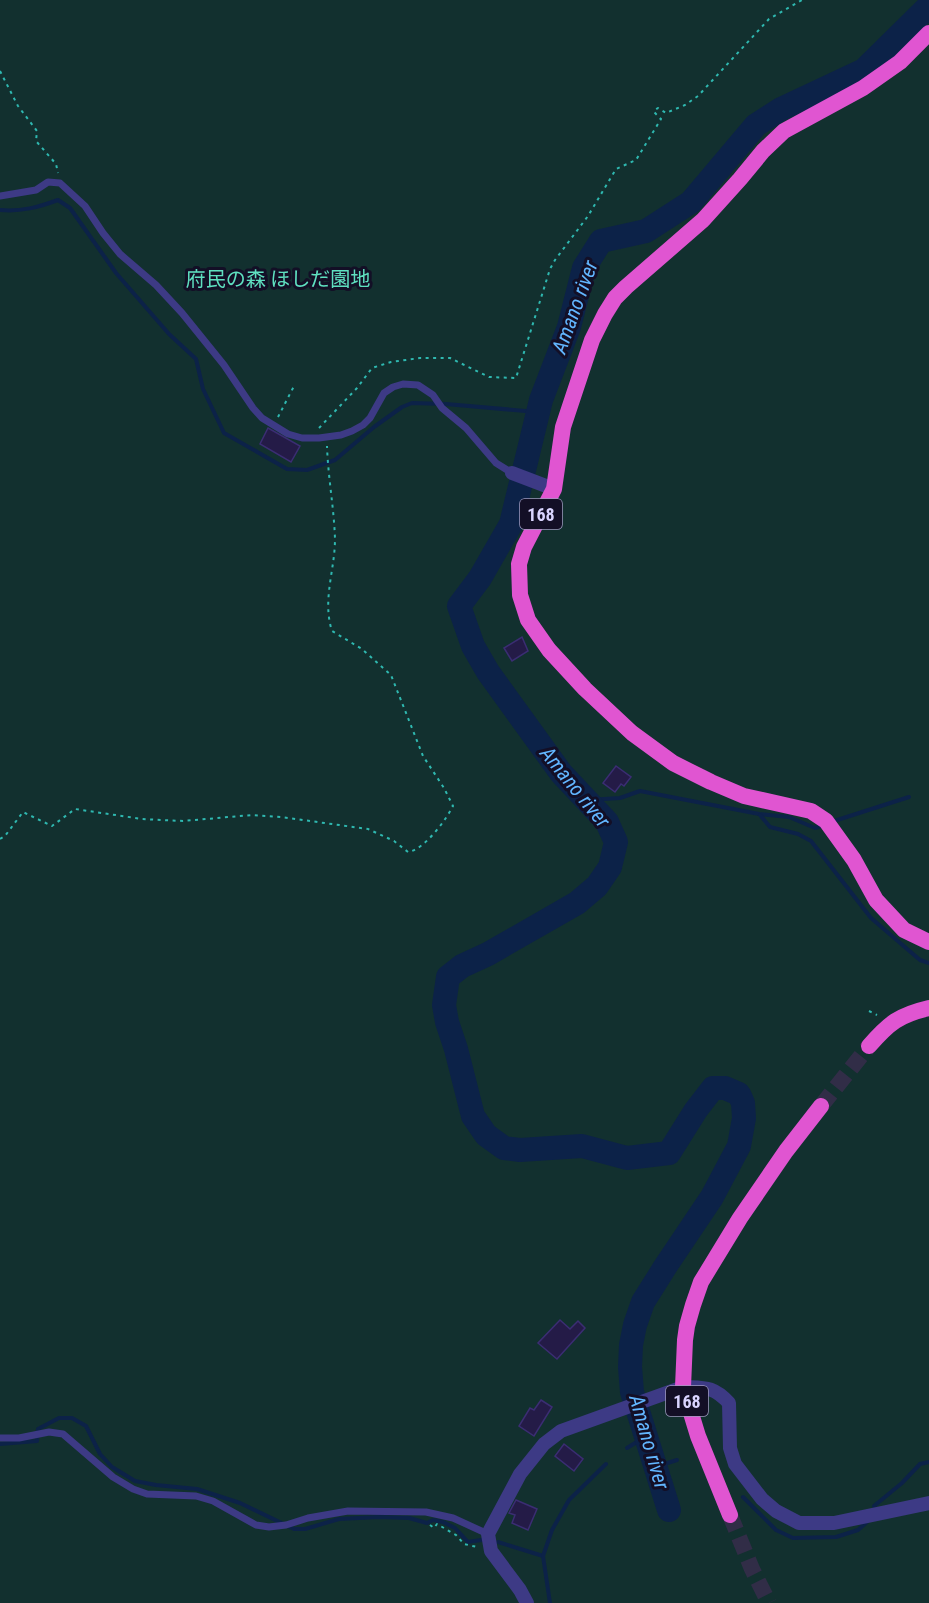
<svg xmlns="http://www.w3.org/2000/svg" width="929" height="1603" viewBox="0 0 929 1603" font-family="'Roboto Condensed','Noto Sans JP',sans-serif">
  <rect width="100%" height="100%" fill="#130f26"/>
  <!-- green -->
  <rect fill="#12302f" x="0" y="0" width="929" height="1603"/>
  <g fill="none" stroke-linecap="round" stroke-linejoin="round">
    <!-- stream -->
    <g stroke="#0c2248" stroke-width="4">
      <path d="M0,210c21,2 39,-3 58,-10l12,8 46,65 53,61 27,25 7,30 21,44 63,36 20,1 28,-10 39,-33 28,-20 10,-4 34,1 91,8"/>
      <path d="M588,800l32,-2 20,-7 119,23 30,3 26,11 9,-3"/>
      <path d="M760,815l10,12 28,7 13,7 60,77 49,42 9,3"/>
      <path d="M831,822l78,-25"/>
      <path d="M0,1444l37,-3 1,-12 21,-11h13l14,8 14,28 12,13 23,14 21,4 41,4 43,14 54,26h11l34,-10 40,-2 30,1 18,5 6,-3 10,2 12,6 13,14 13,-2"/>
      <path d="M627,1448l18,-11"/>
      <path d="M655,1467l22,-7"/>
      <path d="M743,1497l33,33 17,8 43,-1 22,-7 9,-8"/>
      <path d="M874,1506l28,-23 18,-19 9,-2"/>
      <path d="M498,1542l45,14"/>
      <path d="M550,1603l-7,-47 9,-26 17,-30 37,-36"/>
    </g>
    <!-- river -->
    <path stroke="#0c2248" stroke-width="24" d="M669,1510l-37,-118 -2,-25 1,-22 4,-20 8,-23 22,-35 47,-70 27,-51 5,-28 -1,-15 -4,-9 -14,-6h-12l-17,22 -27,43 -42,5 -45,-12 -62,4 -16,-2 -18,-13 -13,-19 -17,-67 -9,-27 -3,-17 4,-28 14,-11 26,-12 89,-51 20,-17 13,-19 6,-25 -9,-20 -46,-49 -73,-101 -15,-26 -14,-40 21,-28 31,-54 30,-124 28,-73 15,-59 17,-27 45,-10 45,-29 65,-77 25,-16 83,-39 65,-64"/>
  </g>
  <!-- building -->
  <g fill="#241b47" stroke="#3b2d73" stroke-width="1.5">
    <path d="M268,428l32,18 -9,16 -31,-18z"/>
    <path d="M522,637l6,14 -16,10 -8,-13z"/>
    <path d="M616,766l15,11 -7,9 -3,-2 -6,8 -12,-9z"/>
    <path d="M560,1320l10,9 8,-8 7,7 -28,31 -19,-16z"/>
    <path d="M541,1400l11,7 -18,29 -15,-10 11,-18 4,2z"/>
    <path d="M564,1444l19,15 -9,12 -19,-15z"/>
    <path d="M516,1500l21,9 -9,21 -16,-7 3,-8 -6,-2z"/>
  </g>
  <g fill="none" stroke-linecap="round" stroke-linejoin="round">
    <!-- trunk-tunnel -->
    <g stroke="#312d47" stroke-width="16" stroke-dasharray="16 8" stroke-linecap="butt">
      <path d="M821,1106l48,-60"/>
      <path d="M730,1515l22,54 17,34"/>
    </g>
    <!-- path -->
    <g stroke="#2fb8b0" stroke-width="2" stroke-dasharray="3 4.5" stroke-linecap="butt">
      <path d="M0,71l18,35 19,25 -1,10 20,23 2,9"/>
      <path d="M278,417l16,-31"/>
      <path d="M319,428l38,-40 15,-20 19,-6 29,-4h30l39,19 27,1 34,-109 5,-9 33,-44 28,-47 20,-9 25,-41 -7,-7 1,-2 3,-2 8,5 19,-8 13,-9 71,-77 33,-19"/>
      <path d="M0,839l5,-3 18,-24 29,14 23,-17 67,10 41,2 69,-6 29,2 87,12 26,12 14,11c16,-2 38,-32 45,-46l-9,-18 -21,-32 -32,-81 -29,-26 -30,-18c-10,-31 3,-61 3,-92 -1,-31 -7,-62 -8,-93"/>
      <path d="M869,1011l8,4"/>
      <path d="M430,1525l4,3 3,-4 19,11 8,9 13,3"/>
    </g>
    <!-- service -->
    <g stroke="#3d3a85" stroke-width="7">
      <path d="M0,196l36,-6 12,-8 12,1 25,23 18,27 17,21 36,31 26,28 42,52 29,43 9,10 26,16 14,4h17l22,-3 11,-4 11,-6 7,-7 14,-25 9,-6 10,-3 15,1 15,10 9,13 24,20 30,35 16,10"/>
      <path d="M0,1438h19l30,-6 14,2 50,43 20,12 14,5 49,2 17,5 43,24 13,2 17,-2 22,-7 40,-7 78,1 27,6 35,16"/>
    </g>
    <!-- minor -->
    <g stroke="#3d3a85" stroke-width="14">
      <path d="M512,473l42,16"/>
      <path d="M527,1603l-7,-13 -29,-39 -3,-17 32,-60 24,-30 17,-13 122,-44c22,1 30,-1 46,16l1,45 5,16 27,35 14,12 23,12h35l95,-20"/>
    </g>
    <!-- trunk -->
    <g stroke="#e055d1" stroke-width="16">
      <path d="M929,33l-29,29 -37,26 -79,43 -21,20 -23,28 -37,41 -77,67 -11,11 -10,16 -13,26 -29,87 -9,62 -30,58 -5,17 1,31 8,25 21,30 36,39 47,44 41,30 38,19 33,14 67,15 15,10 28,39 22,40 28,30 25,12"/>
      <path d="M869,1046c20,-23 30,-31 60,-38"/>
      <path d="M730,1515l-32,-79 -15,-49 2,-47 2,-14 6,-21 8,-23 39,-64 46,-67 35,-45"/>
    </g>
  </g>
  <g text-anchor="middle" dominant-baseline="central" stroke-width="6" stroke-linejoin="round" paint-order="stroke">
    <!-- shield labels -->
    <g fill="#130f26" stroke="#9e99be" stroke-width="1.5">
      <rect x="520" y="499" width="42" height="30" rx="4.5"/>
      <rect x="666" y="1386" width="42" height="30" rx="4.5"/>
    </g>
    <g font-size="18" font-weight="bold" fill="#d9d4ff">
      <text x="541" y="514">168</text>
      <text x="687" y="1401">168</text>
    </g>
    <!-- park labels -->
    <g font-size="20" fill="#5fe0c0" stroke="#130f26">
      <text x="278" y="279">府民の森 ほしだ園地</text>
    </g>
    <!-- water labels -->
    <g font-size="21" font-style="italic" fill="#62b6ff" stroke="#130f26">
      <text transform="translate(575 307) rotate(-70)">Amano river</text>
      <text transform="translate(575 787) rotate(51)">Amano river</text>
      <text transform="translate(649 1442) rotate(74)">Amano river</text>
    </g>
  </g>
</svg>
